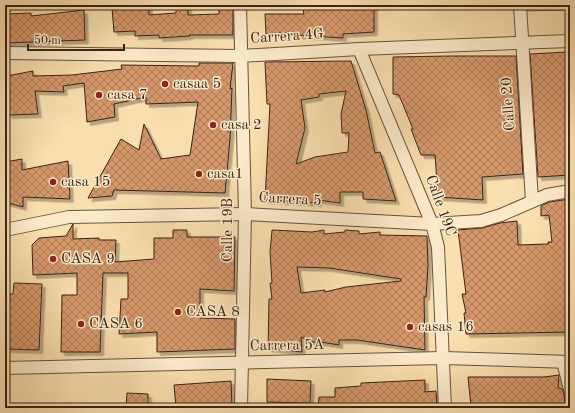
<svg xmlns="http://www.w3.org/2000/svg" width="575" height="413" viewBox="0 0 575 413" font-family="'Old Standard TT',serif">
  <defs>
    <pattern id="building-cross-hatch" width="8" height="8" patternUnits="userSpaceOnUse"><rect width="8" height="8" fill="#d4976b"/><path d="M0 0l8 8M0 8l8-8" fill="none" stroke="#ad7b57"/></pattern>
    <filter id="shadow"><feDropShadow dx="3.5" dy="3.5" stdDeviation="0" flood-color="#0004"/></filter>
  </defs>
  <rect width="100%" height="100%" fill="#f9deae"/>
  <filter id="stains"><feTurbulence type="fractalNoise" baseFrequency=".005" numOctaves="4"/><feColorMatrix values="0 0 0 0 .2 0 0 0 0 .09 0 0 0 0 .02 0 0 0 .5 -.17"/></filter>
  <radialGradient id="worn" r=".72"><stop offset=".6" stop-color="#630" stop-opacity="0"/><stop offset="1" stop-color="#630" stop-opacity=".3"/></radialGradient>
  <!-- grass -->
  <path fill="#b8c28f" stroke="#7a7252" d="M526,5h44v5l-44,1z"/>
  <!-- building -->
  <g fill="url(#building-cross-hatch)" stroke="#3b2315" fill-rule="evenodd" filter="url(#shadow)">
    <path d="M176,5h12v10l31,-1v-9h14v30h-44l1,1 -31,2v-3l-24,1v-5l-21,1 -2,-24 22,1v-3h15v9l27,-2z"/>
    <path d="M319,5h55v27l-31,2v4l-46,-3v-3l-31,2 -1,-20h39l-1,-5h16z"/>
    <path d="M84,10l1,30 -80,3v-29l26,-1v3z"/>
    <path d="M567,52l3,50v32l-2,1 2,40 -32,2 -8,-123z"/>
    <path d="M449,56h67l7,118 -41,3 1,23 -45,-3 -3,-42h-14l-10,-26h2l-14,-34 -6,-1v-37z"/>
    <path d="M351,61l15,49 9,43 5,-1 16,49 -33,-2v-7h-23v11l-22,-3v3l-53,-3 5,-96h-3l-2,-42zM346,91l-5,23 1,19h7l-1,19 -33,5 -19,7 9,-36 -4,-28 18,-3v-3z"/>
    <path d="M199,63h34l-3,26 2,-1 -2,51 -5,54 -111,-3 -2,6 -24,2 33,-59 18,11 5,-26 17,35 29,-4 8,-53 -52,2v-7l-32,7 1,13 -28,5 -3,-39 -21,3 1,6 -29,-1 3,23 -30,1 -1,-39 26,-5v5l39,-1 50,-6 -1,-4 78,1z"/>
    <path d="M22,159v11l46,-9 2,38 -47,-2v10l-18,-5v-40z"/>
    <path d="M570,199v133l-104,2 -2,-21h2l-4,-19h4l-8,-64 24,-2 18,-5 17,-2 1,24 30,-1v-2h4l-3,-27 -8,1v-10l8,-4z"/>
    <path d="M73,224v15l26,-1v2h17l-1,22 39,-3v-21h19v-8h14v7h48l-1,54 -34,-2v29l35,1v30l-78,3v-20l-38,2 2,-35h7v-26h-25l-3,79h-39l1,-57h15v-22l-44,2 -1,-30 7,-7 27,-2z"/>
    <path d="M272,230l40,2 12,-2v4l21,-2v-2l14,1v3l21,-2v3l47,1 1,30 -2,31h-2l1,53 -68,-10h-18v5l-18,-3v3l-20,-8 1,15 -34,-4 1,-49h3l-2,-16h2l-2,-31zM297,267l32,1 72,11v2l-55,6 -21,5v-2l-24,3z"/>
    <path d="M14,283l28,1 -3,66 -32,-1 3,-55h3z"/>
    <path d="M559,375l-1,13 4,1 2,5 1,14 -94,-2 -3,-29h76z"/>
    <path d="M267,379l44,2 -1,22 -43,-1z"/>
    <path d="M425,380v12l11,-1 1,17h-119l1,-11h16v-9l26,-2v-3z"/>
    <path d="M231,381l1,27h-56l-2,-23z"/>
    <path d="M127,393l21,1v14h-22z"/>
  </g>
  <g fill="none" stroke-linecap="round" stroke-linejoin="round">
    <defs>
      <g id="minor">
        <path d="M240,5l5,209 -4,194"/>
        <path d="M520,5l12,196"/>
        <path d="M359,49l73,175 6,23 7,161"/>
        <path d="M5,53l235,3 119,-7 211,-8"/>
        <path d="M5,230l64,-13 176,-3 187,10 49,-3 20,-6 46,-20 23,-4"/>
        <path d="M563,362l7,27"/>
        <path d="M5,368l438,-10 127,4"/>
      </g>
    </defs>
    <!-- minor casing -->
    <use href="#minor" stroke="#6a523b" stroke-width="14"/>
    <!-- minor -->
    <use href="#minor" stroke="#fbeaca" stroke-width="12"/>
  </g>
  <!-- markers -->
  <g fill="#8f2418" stroke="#fbeaca" stroke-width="1.5">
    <circle cx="165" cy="84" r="4"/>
    <circle cx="99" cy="95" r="4"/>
    <circle cx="213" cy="125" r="4"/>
    <circle cx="199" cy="174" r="4"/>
    <circle cx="53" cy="182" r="4"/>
    <circle cx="53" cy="259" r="4"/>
    <circle cx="178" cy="312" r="4"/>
    <circle cx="81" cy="324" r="4"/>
    <circle cx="410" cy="327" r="4"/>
  </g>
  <g text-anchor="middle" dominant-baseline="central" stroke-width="3" stroke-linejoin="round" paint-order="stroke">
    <!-- street labels -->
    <g font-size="15" fill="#3b2315" stroke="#fbeaca">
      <text transform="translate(287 37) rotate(-4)">Carrera 4G</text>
      <text transform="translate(509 104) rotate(-94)">Calle 20</text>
      <text transform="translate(290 200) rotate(3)">Carrera 5</text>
      <text transform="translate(440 206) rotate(70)">Calle 19C</text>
      <text transform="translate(228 230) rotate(-90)">Calle 19B</text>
      <text transform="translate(287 346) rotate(-1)">Carrera 5A</text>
    </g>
    <!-- poi labels -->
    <g font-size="15" fill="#3b2315" stroke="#fbeaca" text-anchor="start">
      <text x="173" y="84">casaa 5</text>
      <text x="107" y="95">casa 7</text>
      <text x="221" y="125">casa 2</text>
      <text x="207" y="174">casa1</text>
      <text x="61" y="182">casa 15</text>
      <text x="61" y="259">CASA 9</text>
      <text x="186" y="312">CASA 8</text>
      <text x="89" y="324">CASA 6</text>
      <text x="418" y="327">casas 16</text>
    </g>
  </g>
  <!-- margin -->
  <rect width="575" height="413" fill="none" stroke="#f9deae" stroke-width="20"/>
  <rect x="6" y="6" width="563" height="401" fill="none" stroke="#3b2315" stroke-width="2"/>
  <rect x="10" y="10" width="555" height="393" fill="none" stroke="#3b2315"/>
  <!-- scale -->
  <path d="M28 44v6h96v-6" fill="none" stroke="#3b2315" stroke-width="2"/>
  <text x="34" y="44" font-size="12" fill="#3b2315" stroke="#fbeaca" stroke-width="3" paint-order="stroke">50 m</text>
  <rect width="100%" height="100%" filter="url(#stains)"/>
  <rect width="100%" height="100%" fill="url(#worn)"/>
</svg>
